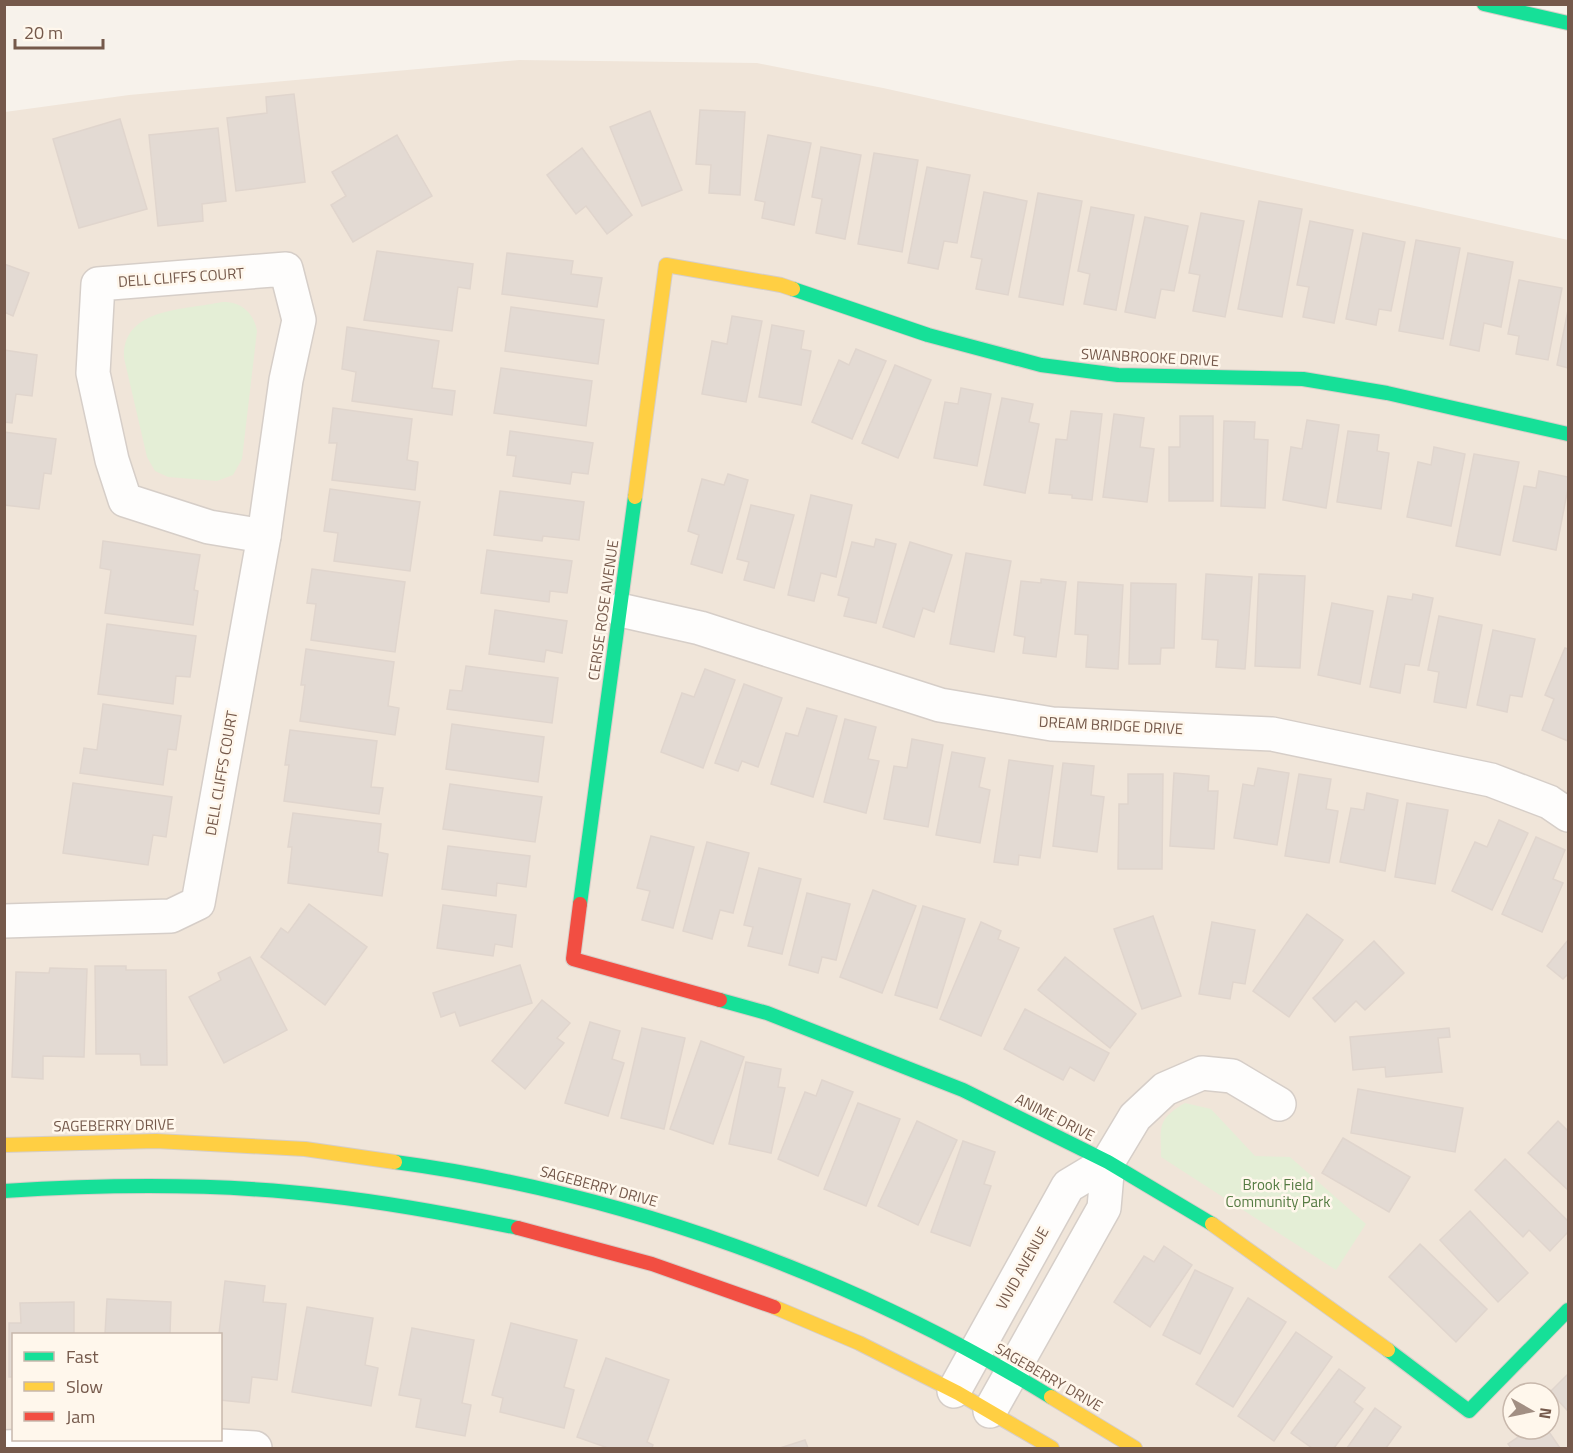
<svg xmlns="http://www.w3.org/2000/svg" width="1573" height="1453" viewBox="0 0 1573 1453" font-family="'Titillium Web',sans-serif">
  <rect width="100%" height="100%" fill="#f7f2eb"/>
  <!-- residential -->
  <path fill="#f0e5d9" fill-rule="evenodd" d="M519,60l238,3 126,25 685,152v1208h-1563v-1336l124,-17zM14,1334h206v106h-206zM1513,1393h36v36h-36z"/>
  <!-- green -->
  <g fill="#e4eed6">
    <path d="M222,302c19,-1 32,11 35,29l-15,128 -9,16 -16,6 -49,-4 -13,-6 -8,-14 -23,-99c-2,-51 62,-48 98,-56z"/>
    <path d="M1185,1103l26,6 44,47 35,1 76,67 -30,46 -175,-113c0,-30 -5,-37 24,-54z"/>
  </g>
  <!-- building -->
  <g fill="#e3dad3" stroke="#e0d5cd" stroke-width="1.5">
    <path d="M294,94l11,88 -69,9 -9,-73 40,-5 -1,-16z"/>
    <path d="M700,110l45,2 -5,83 -31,-2 2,-28 -15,-1z"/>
    <path d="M650,111l32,79 -40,16 -32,-79z"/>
    <path d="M120,119l27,90 -68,19 -26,-89z"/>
    <path d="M218,128l8,73 -24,3 1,17 -45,5 -9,-91z"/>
    <path d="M397,135l35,61 -79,46 -22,-37 15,-9 -14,-24z"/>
    <path d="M768,135l43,8 -17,82 -32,-7 3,-16 -10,-2z"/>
    <path d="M821,147l40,8 -16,84 -29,-6 6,-34 -10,-2z"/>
    <path d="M582,148l50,67 -25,19 -21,-28 -10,8 -29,-39z"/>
    <path d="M874,153l44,7 -16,92 -44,-8z"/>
    <path d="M927,167l43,8 -13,68 -13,-2 -6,28 -30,-6z"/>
    <path d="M984,192l43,9 -19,94 -32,-6 6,-30 -11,-2z"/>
    <path d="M1038,193l44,8 -19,104 -44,-8z"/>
    <path d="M1259,201l43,8 -20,108 -44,-8z"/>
    <path d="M1091,207l43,8 -18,95 -32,-6 6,-30 -12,-3z"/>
    <path d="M1201,213l43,8 -19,96 -32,-6 7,-36 -11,-2z"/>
    <path d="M1145,217l43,9 -14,65 -13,-2 -6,29 -30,-6z"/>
    <path d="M1310,221l43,9 -19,93 -31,-6 6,-30 -12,-2z"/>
    <path d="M1363,233l42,9 -14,69 -12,-2 -3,16 -30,-6z"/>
    <path d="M1416,240l44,8 -17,91 -44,-8z"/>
    <path d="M377,251l96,13 -3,25 -12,-2 -6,44 -88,-11z"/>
    <path d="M507,253l66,8 -2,13 31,4 -5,29 -95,-13z"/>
    <path d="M1468,253l45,9 -12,65 -17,-4 -5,28 -29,-6z"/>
    <path d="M4,264l25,9 -16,43 -9,-4z"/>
    <path d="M1519,280l43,8 -14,72 -32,-6 3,-18 -11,-2z"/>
    <path d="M511,307l93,13 -6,44 -93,-13z"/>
    <path d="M1568,310v58l-11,-3z"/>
    <path d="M732,316l30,5 -16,81 -44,-8 10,-53 15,3z"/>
    <path d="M772,325l32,6 -3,18 10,2 -10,54 -42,-8z"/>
    <path d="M347,327l92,14 -7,47 23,3 -3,24 -100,-14 4,-29 -14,-3z"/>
    <path d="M856,349l30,12 -34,78 -40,-17 27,-62 10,5z"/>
    <path d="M4,350l33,5 -5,41 -16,-2 -4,29 -8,-1z"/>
    <path d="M895,365l36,15 -33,78 -36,-15z"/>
    <path d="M501,368l91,13 -6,45 -92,-13z"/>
    <path d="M961,388l30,6 -14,72 -43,-8 11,-56 13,2z"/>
    <path d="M1002,398l31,6 -4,18 10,2 -14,69 -41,-8z"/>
    <path d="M333,408l79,11 -5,41 11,2 -3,28 -83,-10 5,-37h-8z"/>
    <path d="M1071,411l31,3 -10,86 -20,-2v-3l-23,-2 7,-54 11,1z"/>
    <path d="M1114,414l30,4 -4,29 14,2 -7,53 -44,-5z"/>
    <path d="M1180,416h33v85h-44v-54h11z"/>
    <path d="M1307,420l32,5 -13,83 -43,-8 8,-53 11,2z"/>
    <path d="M1224,421l31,1 -1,17 14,1 -3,68 -44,-2z"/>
    <path d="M510,431l83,12 -5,31 -16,-2 -2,12 -57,-8 3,-20 -9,-1z"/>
    <path d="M1348,431l31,4 -2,16 12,2 -8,56 -44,-7z"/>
    <path d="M4,432l52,7 -5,35 -7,-1 -5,36 -35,-4z"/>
    <path d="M1434,447l31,7 -14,72 -44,-9 11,-55 13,3z"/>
    <path d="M1474,454l45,8 -19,93 -44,-9z"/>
    <path d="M1539,471l29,6v11l-12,62 -43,-9 11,-55 12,2z"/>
    <path d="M728,474l20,6 -26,93 -31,-9 8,-29 -11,-4 14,-52 22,6z"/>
    <path d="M330,489l90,13 -10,69 -76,-10 4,-28 -14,-2z"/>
    <path d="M500,491l84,11 -5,38 -36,-4 -1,5 -48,-6z"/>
    <path d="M811,495l41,10 -16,72 -15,-4 -7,28 -26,-6z"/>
    <path d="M751,505l43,10 -20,73 -30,-8 5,-18 -12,-3z"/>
    <path d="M876,539l20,5 -20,79 -32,-7 5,-18 -11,-3 14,-53 22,5z"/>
    <path d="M103,541l97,14 -6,35 4,1 -5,34 -88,-12 6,-43 -11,-2z"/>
    <path d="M910,542l42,13 -18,57 -11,-4 -9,29 -31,-10z"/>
    <path d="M487,550l85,11 -5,32 -17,-2 -1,11 -68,-9z"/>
    <path d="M966,553l45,8 -17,91 -44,-8z"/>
    <path d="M312,569l93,13 -10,70 -84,-12 5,-36 -9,-1z"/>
    <path d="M1206,574l46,3 -7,92 -29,-2 2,-27 -16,-1z"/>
    <path d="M1259,574l46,2 -5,92 -45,-2z"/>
    <path d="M1041,579l25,3 -10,75 -33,-4 2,-16 -11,-2 7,-54 20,2z"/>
    <path d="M1078,582l45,3 -5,84 -32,-2 2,-32 -13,-1z"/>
    <path d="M1131,583l45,1 -2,64h-13l-1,16h-31z"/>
    <path d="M1413,594l20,4 -14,68 -14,-2 -5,29 -30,-6 18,-91 24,4z"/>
    <path d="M1332,603l41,8 -13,73 -42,-9z"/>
    <path d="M495,610l72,11 -5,32 -16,-3 -2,12 -55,-8z"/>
    <path d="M1439,616l43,9 -16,83 -32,-6 5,-30 -11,-2z"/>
    <path d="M107,624l89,12 -6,41 -14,-1 -3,28 -75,-10z"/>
    <path d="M1493,630l42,9 -13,58 -12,-2 -3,17 -30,-7z"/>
    <path d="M1565,648l3,1v92l-26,-11 12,-31 -9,-4z"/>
    <path d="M306,649l88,13 -6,44 11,2 -4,27 -95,-14 5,-36h-4z"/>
    <path d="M466,666l92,12 -6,45 -105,-14 3,-19 12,1z"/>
    <path d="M705,669l30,11 -32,88 -42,-16 21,-59 12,4z"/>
    <path d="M744,684l38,14 -24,69 -16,-6 -4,10 -23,-8z"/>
    <path d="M103,704l78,12 -5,34 -8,-1 -5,36 -83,-12 4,-25 13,2z"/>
    <path d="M807,708l30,8 -24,81 -42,-13 15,-51 12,3z"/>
    <path d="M845,719l31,8 -8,32 11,2 -13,52 -42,-11z"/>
    <path d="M452,724l92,13 -6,45 -92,-13z"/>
    <path d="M290,730l87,11 -6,46 12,1 -4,26 -95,-13 5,-36h-4z"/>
    <path d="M912,739l31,6 -15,82 -44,-8 10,-53 13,2z"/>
    <path d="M952,752l33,6 -6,29 11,3 -10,53 -44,-8z"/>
    <path d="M1009,760l44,6 -13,92 -21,-3 -1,10 -24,-3z"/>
    <path d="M1063,763l31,3 -3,29 13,2 -7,55 -44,-6z"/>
    <path d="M1258,768l31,5 -12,72 -43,-7 9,-54 11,2z"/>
    <path d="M1174,773l35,3 -1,15h10l-4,58 -44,-3z"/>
    <path d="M1128,774h35l-1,95h-44l1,-65h9z"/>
    <path d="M1299,774l32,5 -5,30 12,2 -9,52 -44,-7z"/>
    <path d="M73,783l99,14 -6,40 -13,-2 -5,30 -85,-12z"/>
    <path d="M450,784l92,13 -7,45 -92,-13z"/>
    <path d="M1367,793l31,7 -13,71 -45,-9 11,-54 13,2z"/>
    <path d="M1407,803l41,7 -13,74 -40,-7z"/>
    <path d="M293,813l88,11 -3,28 10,2 -6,42 -94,-13 4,-36h-4z"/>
    <path d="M1499,820l29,13 -36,77 -40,-19 23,-49 12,5z"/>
    <path d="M651,836l43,11 -21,81 -31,-8 8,-29 -13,-3z"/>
    <path d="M1536,837l29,13 -12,29 10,4 -21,49 -40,-18z"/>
    <path d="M707,842l42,11 -16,60 -13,-3 -8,29 -29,-8z"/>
    <path d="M448,846l82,10 -4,31 -29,-4 -1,13 -54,-7z"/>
    <path d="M759,868l42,11 -19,75 -34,-8 5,-19 -9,-2z"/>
    <path d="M873,890l43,16 -34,87 -42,-16z"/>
    <path d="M807,893l43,11 -14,56 -14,-3 -4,16 -29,-8z"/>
    <path d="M309,904l58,43 -42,58 -64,-48 20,-29 7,5z"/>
    <path d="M443,905l73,10 -4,32 -17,-3 -2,12 -56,-8z"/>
    <path d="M923,906l42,13 -28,89 -42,-13z"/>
    <path d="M1307,914l36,26 -54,77 -36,-26z"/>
    <path d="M1153,916l28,80 -39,13 -28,-80z"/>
    <path d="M981,922l20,9 -3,8 21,9 -38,88 -41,-17z"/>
    <path d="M1212,922l43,8 -10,54 -12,-2 -3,17 -31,-5z"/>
    <path d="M1568,940v34l-5,5 -16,-13z"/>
    <path d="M1374,941l30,32 -39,37 -9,-9 -21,21 -22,-24z"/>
    <path d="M250,957l37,73 -63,33 -35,-66 32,-17 -3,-7z"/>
    <path d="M1065,957l71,57 -26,34 -72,-58z"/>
    <path d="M520,965l12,38 -72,23 -5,-14 -14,5 -8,-24z"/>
    <path d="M95,966h31v4h40l1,95h-26l-1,-11h-44z"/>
    <path d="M50,968l37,1 -3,88 -41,-1v23l-31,-2 4,-105 33,1z"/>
    <path d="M542,1000l28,23 -13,15 7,5 -39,46 -33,-28z"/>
    <path d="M1025,1009l84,44 -15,28 -24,-14 -7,13 -59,-31z"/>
    <path d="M590,1022l30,9 -8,28 12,4 -16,53 -43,-13z"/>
    <path d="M642,1028l43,10 -21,91 -43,-11z"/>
    <path d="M1449,1028l1,9 -12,1 4,34 -56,5 -1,-10 -32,3 -3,-33z"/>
    <path d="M701,1041l43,16 -31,87 -43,-15z"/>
    <path d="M746,1062l35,7 -3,18 7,1 -14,65 -42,-9z"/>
    <path d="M822,1080l31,12 -35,84 -40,-17 27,-67 11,4z"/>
    <path d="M1358,1089l105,19 -8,44 -104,-19z"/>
    <path d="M858,1103l42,16 -34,87 -42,-17z"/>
    <path d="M917,1121l40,19 -39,85 -40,-19z"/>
    <path d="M1558,1121l10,10v59l-40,-37z"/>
    <path d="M1343,1138l67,39 -21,35 -67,-39z"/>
    <path d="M963,1141l32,11 -11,32 7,2 -21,60 -39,-14z"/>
    <path d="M1505,1159l63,62v11l-18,19 -21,-21 -6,7 -48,-47z"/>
    <path d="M1470,1211l58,62 -30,29 -58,-62z"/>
    <path d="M1420,1244l67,65 -31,33 -67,-65z"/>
    <path d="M1164,1246l28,19 -42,62 -36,-25 30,-46 10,6z"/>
    <path d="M1195,1270l38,18 -33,66 -37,-19z"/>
    <path d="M225,1281l40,5 -2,16 23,2 -9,76 -25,-3 -3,26 -29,-3v-66h-1z"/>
    <path d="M1248,1298l38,24 -53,85 -37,-23z"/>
    <path d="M107,1299l64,3 -1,32h-65z"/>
    <path d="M74,1302v32h-60v43h-5v-54h12l-1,-20z"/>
    <path d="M307,1307l66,11 -8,47 13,3 -7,38 -79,-14z"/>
    <path d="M511,1323l66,17 -13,47 10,3 -10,38 -64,-16 3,-14 -11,-3z"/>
    <path d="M412,1328l62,12 -12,63 9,2 -6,31 -49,-9 5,-28 -22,-4z"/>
    <path d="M1296,1332l36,25 -58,84 -36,-25z"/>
    <path d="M606,1358l63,22 -22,62 6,3 -1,3h-44l-31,-11z"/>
    <path d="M1339,1369l26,19 -11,14 9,7 -29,39h-22l-21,-15z"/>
    <path d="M1568,1374v37l-18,-19z"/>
    <path d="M1375,1408l26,19 -15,21h-39z"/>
    <path d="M1530,1429h17l13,19h-49l-3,-4z"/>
    <path d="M805,1440l3,8h-28z"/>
  </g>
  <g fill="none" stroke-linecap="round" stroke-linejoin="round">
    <defs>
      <g id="street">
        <path d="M286,269l13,51 -13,60 -22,156 -55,-9 -84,-27 -13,-40 -19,-87 5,-89z"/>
        <path d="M620,610l80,18 240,77 112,19 220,10 219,46 58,22 19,13"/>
        <path d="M4,921l167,-5 27,-13 66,-367"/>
        <path d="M954,1391l114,-205 40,-24"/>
        <path d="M990,1411l114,-203 4,-46 27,-45 30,-28 37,-16 30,3 47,28"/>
        <path d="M4,1447l148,-5 103,6"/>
      </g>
      <g id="fast">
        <path d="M1484,4l84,19"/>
        <path d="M793,289l135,46 113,30 77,10 185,4 84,14 181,41"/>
        <path d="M580,904l55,-407"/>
        <path d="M720,1000l47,13 196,77 145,72 104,62"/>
        <path d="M395,1162c230,31 457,114 656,235"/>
        <path d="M4,1191c108,-7 217,-8 324,5 64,7 127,19 190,32"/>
        <path d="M1388,1350l81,61 99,-101"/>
      </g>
      <g id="slow">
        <path d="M635,497l31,-232 115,20 12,4"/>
        <path d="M4,1145l152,-4 149,8 90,13"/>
        <path d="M1212,1224l176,126"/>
        <path d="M774,1307l85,36 99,50 94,55"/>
        <path d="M1051,1397l84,51"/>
      </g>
      <g id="jam">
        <path d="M580,904l-7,55 147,41"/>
        <path d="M518,1228l134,36 122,43"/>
      </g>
    </defs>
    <!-- street casing -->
    <use href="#street" stroke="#d6cec8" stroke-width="36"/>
    <!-- fast casing -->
    <use href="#fast" stroke="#d6cec8" stroke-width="16"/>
    <!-- slow casing -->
    <use href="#slow" stroke="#d6cec8" stroke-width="16"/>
    <!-- jam casing -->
    <use href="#jam" stroke="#d6cec8" stroke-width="16"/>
    <!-- street -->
    <use href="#street" stroke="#fefdfc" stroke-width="33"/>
    <!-- fast -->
    <use href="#fast" stroke="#16e098" stroke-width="14"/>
    <!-- slow -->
    <use href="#slow" stroke="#ffcf43" stroke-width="14"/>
    <!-- jam -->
    <use href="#jam" stroke="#f24e42" stroke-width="14"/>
  </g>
  <g text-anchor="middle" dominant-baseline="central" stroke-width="5" stroke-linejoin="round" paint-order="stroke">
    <!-- street labels -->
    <g font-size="15" fill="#75594b" stroke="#fff7ec">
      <text transform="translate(181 277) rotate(-4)">DELL CLIFFS COURT</text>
      <text transform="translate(1150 357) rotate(3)">SWANBROOKE DRIVE</text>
      <text transform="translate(603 610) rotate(-82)">CERISE ROSE AVENUE</text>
      <text transform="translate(1111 725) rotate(3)">DREAM BRIDGE DRIVE</text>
      <text transform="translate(221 773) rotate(-80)">DELL CLIFFS COURT</text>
      <text transform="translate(1055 1117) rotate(27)">ANIME DRIVE</text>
      <text transform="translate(114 1125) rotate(-1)">SAGEBERRY DRIVE</text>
      <text transform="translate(599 1186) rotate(15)">SAGEBERRY DRIVE</text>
      <text transform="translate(1022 1268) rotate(-61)">VIVID AVENUE</text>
      <text transform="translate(1049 1377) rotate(30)">SAGEBERRY DRIVE</text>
    </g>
    <!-- park labels -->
    <g font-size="15" fill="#557b42" stroke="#fff7ec">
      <text x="1278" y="1184">Brook Field<tspan x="1278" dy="17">Community Park</tspan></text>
    </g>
  </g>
  <!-- border -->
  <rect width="1573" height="1453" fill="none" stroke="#75594b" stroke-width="12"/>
  <!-- legend -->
  <rect x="12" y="1333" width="210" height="108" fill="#fff7ec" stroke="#c8b8ac" stroke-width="1.5"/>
  <rect x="24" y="1352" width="30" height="9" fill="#16e098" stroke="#c8b8ac" stroke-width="1.5"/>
  <text x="66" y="1363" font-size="18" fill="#75594b">Fast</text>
  <rect x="24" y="1382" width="30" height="9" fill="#ffcf43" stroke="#c8b8ac" stroke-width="1.5"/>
  <text x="66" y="1393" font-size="18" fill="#75594b">Slow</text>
  <rect x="24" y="1412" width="30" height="9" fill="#f24e42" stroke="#c8b8ac" stroke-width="1.5"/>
  <text x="66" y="1423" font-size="18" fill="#75594b">Jam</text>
  <!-- north arrow -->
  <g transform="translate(1531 1411) rotate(99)"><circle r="28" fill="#fff7ec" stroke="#c8b8ac" stroke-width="1.5"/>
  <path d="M0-4.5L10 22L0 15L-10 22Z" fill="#a28f83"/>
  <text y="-9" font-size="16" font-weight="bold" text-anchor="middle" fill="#75594b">N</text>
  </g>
  <!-- scale -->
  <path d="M15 39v9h88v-9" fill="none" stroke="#75594b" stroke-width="3"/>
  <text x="24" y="39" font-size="18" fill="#75594b" stroke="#fff7ec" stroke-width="4.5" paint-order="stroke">20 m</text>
</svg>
